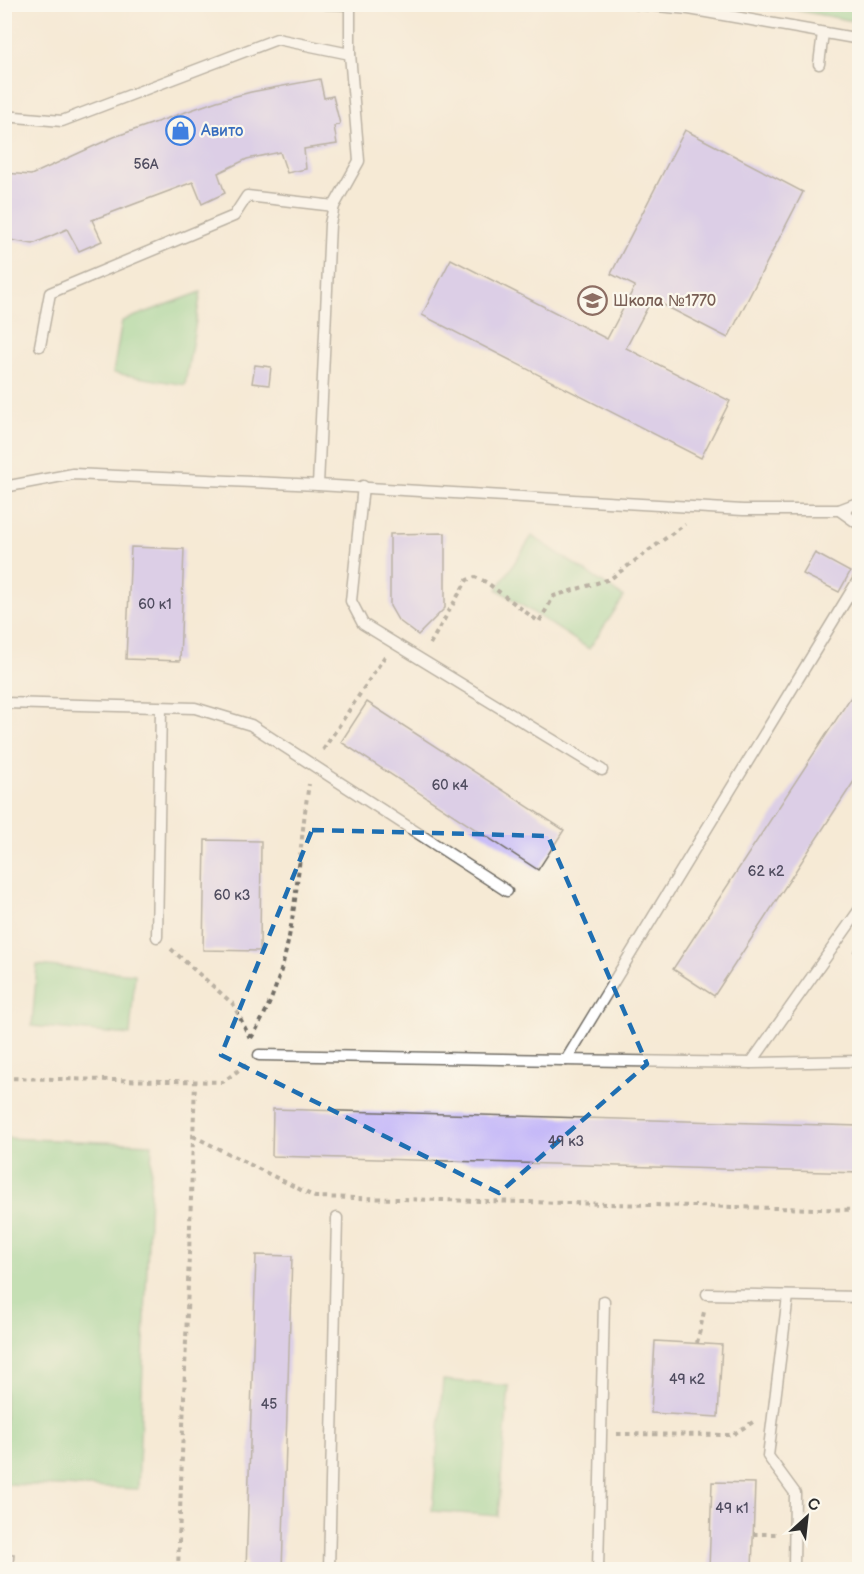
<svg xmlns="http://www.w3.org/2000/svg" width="864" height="1574" viewBox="0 0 864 1574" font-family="'Balsamiq Sans',sans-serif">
  <rect width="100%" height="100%" fill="#fbf7ec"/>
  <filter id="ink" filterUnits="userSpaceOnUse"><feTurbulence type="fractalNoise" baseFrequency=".0167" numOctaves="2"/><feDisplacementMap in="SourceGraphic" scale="12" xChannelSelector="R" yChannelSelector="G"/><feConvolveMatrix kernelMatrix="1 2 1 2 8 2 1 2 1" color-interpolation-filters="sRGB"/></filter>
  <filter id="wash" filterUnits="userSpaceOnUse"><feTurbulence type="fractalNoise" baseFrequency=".008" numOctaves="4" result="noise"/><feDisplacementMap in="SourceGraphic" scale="24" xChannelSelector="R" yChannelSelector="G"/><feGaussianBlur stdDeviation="1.35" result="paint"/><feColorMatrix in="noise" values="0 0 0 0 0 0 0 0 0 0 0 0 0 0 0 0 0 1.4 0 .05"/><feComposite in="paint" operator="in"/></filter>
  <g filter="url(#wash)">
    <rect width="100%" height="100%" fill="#f6ead5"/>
    <!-- green -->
    <g fill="#8ad28d" stroke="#5a7e5c" stroke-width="1.5">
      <path d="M768,5h91v17z"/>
      <path d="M201,292l-16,93 -72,-12 9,-52z"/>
      <path d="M532,536l92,61 -35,52 -92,-60z"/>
      <path d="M37,965l98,9 -5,61 -98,-9z"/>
      <path d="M5,1138l147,6 -14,345 -133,-5z"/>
      <path d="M443,1380l66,6 -11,130 -66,-5z"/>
    </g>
    <g id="blocks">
      <!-- building -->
      <g fill="#bcaefa">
        <path d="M320,79l4,19 9,-2 7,28 -6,2 3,18 -33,5 2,20 -19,4 -7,-21 -33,7 -29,14 7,20 -23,11 -9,-22 -101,38 10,21 -23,10 -12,-22 -34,15 -29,-5v-66l27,2 83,-38 103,-36 34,-9z"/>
        <path d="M685,130l118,62 -75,146 -76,-39 -26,49 104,53 -29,57 -279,-143 29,-56 156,80 28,-53 -24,-12z"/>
        <path d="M255,365l16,2 -2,18 -17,-2z"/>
        <path d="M445,533v75l-27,27 -20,-15 -8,-14v-72z"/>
        <path d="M131,547l53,2 -4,112 -54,-2z"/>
        <path d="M815,553l35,19 -11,20 -36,-18z"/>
        <path d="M860,683v89l-146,224 -41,-27z"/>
        <path d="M367,702l197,128 -26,40 -197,-128z"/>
        <path d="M205,840l56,1 -1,110 -57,-1z"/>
        <path d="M273,1109l587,17v47l-588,-17z"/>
        <path d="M256,1255l36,1 -10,314h-36z"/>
        <path d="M655,1341l67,4 -4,72 -67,-4z"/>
        <path d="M712,1482l43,1 -3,87h-43z"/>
        <path d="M4,1554h10l-1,16h-9z"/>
      </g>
    </g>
  </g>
  <g filter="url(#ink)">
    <use href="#blocks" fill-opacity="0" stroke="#726e66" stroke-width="1.5"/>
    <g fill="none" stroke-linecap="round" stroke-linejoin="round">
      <defs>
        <g id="service">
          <path d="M326,4l24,1v49"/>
          <path d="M636,4l53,5 171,30"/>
          <path d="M819,64l4,-31"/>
          <path d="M4,116l58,5 215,-82 73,15 9,107 -25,45 -4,18 -12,261 -245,-11 -69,13"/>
          <path d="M40,346l10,-53 184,-77 13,-20 87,10"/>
          <path d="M318,485l425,25h96l21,15"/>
          <path d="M363,486l-12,115 12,23 239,146"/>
          <path d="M839,510l21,-8"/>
          <path d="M4,703l191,5 56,17 256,166"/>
          <path d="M157,937l4,-229"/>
          <path d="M259,1055l492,8 109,-2"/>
          <path d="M566,1060l294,-483"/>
          <path d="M751,1063l109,-154"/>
          <path d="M707,1294l153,3"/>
          <path d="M788,1296l-20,160 27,37 -1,77"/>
          <path d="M329,1570l8,-352"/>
          <path d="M598,1570l6,-269"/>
        </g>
      </defs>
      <!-- service casing -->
      <use href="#service" stroke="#726e66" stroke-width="13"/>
      <!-- path -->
      <g stroke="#726e66" stroke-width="4" stroke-dasharray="4.5 4.5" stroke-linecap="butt">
        <path d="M430,644l37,-64 8,-3 11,5 53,40 15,-26 56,-17 75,-55"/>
        <path d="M323,750l62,-94"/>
        <path d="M171,949l62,55 17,34"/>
        <path d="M854,950l6,6"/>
        <path d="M251,1038c48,-74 44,-169 58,-254"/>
        <path d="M4,1078l219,4 24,-18"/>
        <path d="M193,1136l122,61 545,13"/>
        <path d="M697,1343l7,-31"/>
        <path d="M617,1434l115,1 21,-13"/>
        <path d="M753,1534h23"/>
        <path d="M178,1570l17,-488"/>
      </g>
      <!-- service -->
      <use href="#service" stroke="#fff" stroke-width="10"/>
    </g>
  </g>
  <!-- marked area -->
  <path d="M0 0H864V1574H0ZM312,830l236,6 99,228 -148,129 -278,-138z" fill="#f6ead5" fill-opacity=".55" fill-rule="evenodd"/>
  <path fill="none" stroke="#1f6fb2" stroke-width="4.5" stroke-dasharray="12 8" stroke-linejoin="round" d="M312,830l236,6 99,228 -148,129 -278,-138z"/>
  <!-- icons -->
  <defs>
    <symbol id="shop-ring" viewBox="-11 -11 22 22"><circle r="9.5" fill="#fbf7ec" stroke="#3f7fe0" stroke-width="1.5"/><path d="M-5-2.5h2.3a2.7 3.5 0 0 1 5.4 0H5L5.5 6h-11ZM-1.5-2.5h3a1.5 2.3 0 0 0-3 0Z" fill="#3f7fe0"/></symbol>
    <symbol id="school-ring" viewBox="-11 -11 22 22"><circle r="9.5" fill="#fbf7ec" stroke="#8d6e63" stroke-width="1.5"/><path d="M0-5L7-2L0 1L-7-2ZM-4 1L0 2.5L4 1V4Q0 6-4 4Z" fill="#8d6e63"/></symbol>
  </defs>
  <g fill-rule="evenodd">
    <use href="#shop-ring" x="164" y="114" width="33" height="33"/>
    <use href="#school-ring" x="576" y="284" width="33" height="33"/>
  </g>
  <g text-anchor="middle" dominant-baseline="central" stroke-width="4.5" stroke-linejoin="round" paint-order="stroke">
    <!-- number labels -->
    <g font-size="14" fill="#4f4c5f">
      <text x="146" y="164">56А</text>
      <text x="155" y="604">60 к1</text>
      <text x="450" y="785">60 к4</text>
      <text x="766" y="871">62 к2</text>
      <text x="232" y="895">60 к3</text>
      <text x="566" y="1141">49 к3</text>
      <text x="687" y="1379">49 к2</text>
      <text x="269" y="1404">45</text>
      <text x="732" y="1508">49 к1</text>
    </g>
    <!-- shop labels -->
    <g font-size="16" fill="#366cbe" stroke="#fbf7ec" text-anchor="start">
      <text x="201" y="131">Авито</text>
    </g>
    <!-- education labels -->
    <g font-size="16" fill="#785e54" stroke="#fbf7ec" text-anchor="start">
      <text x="613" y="301">Школа №1770</text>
    </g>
  </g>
  <!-- margin -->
  <rect width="864" height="1574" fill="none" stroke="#fbf7ec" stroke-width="24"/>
  <!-- north arrow -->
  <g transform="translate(807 1517) rotate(27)" stroke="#fbf7ec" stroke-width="4.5" paint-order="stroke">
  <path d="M0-4.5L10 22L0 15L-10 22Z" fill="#2b2b2b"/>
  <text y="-9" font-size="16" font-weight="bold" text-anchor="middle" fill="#2b2b2b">С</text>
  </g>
</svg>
